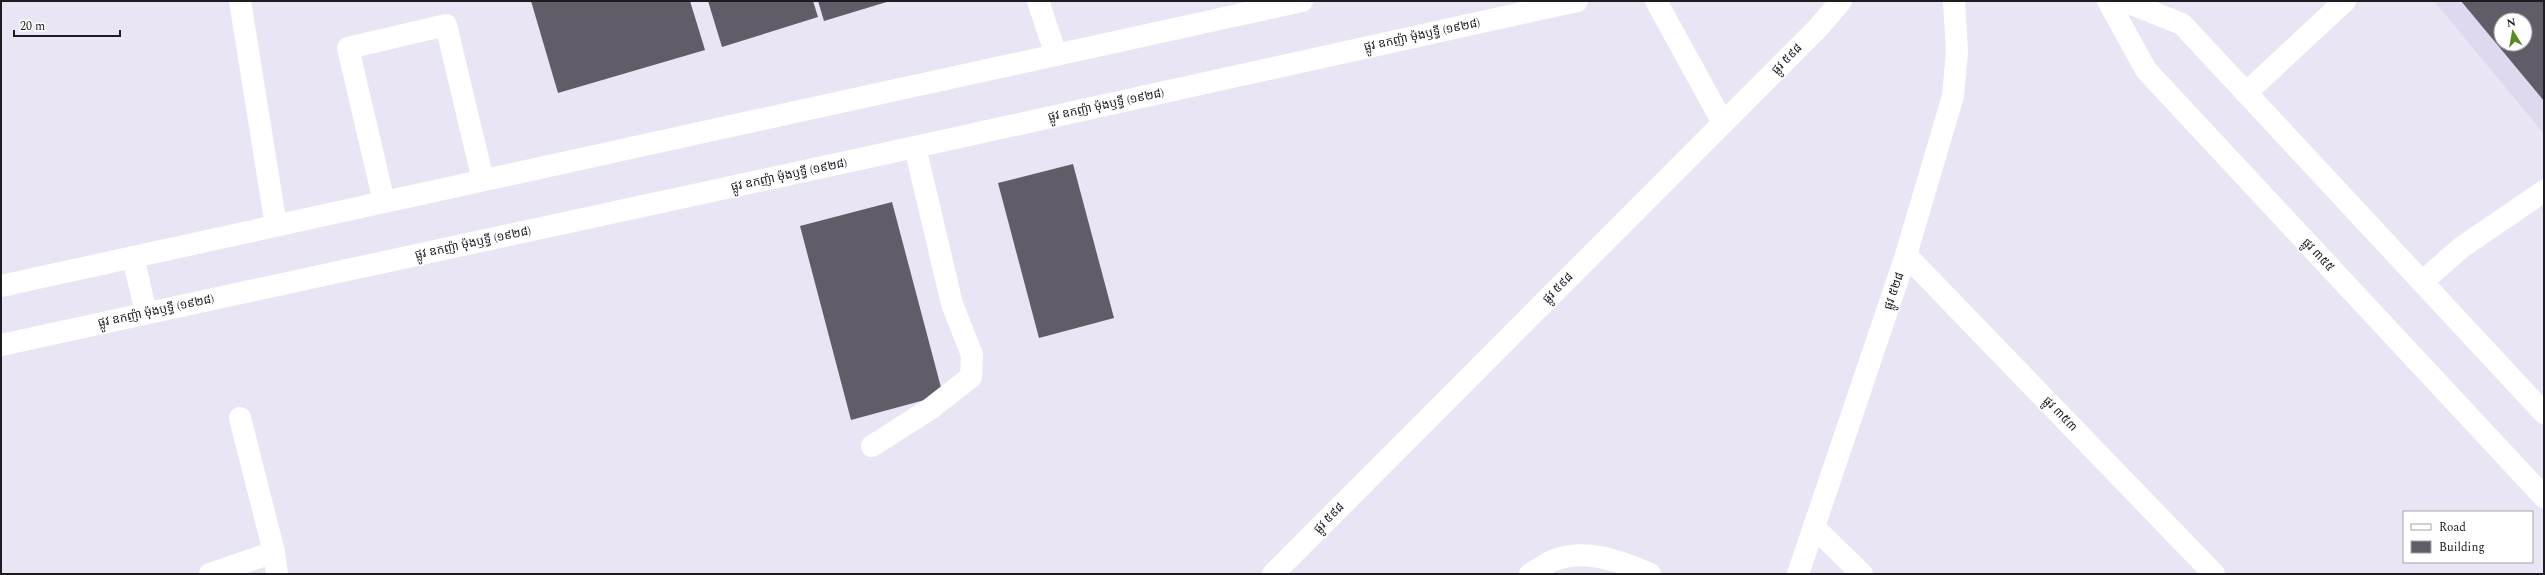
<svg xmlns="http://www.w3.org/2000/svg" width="2545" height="575" viewBox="0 0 2545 575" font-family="Spectral,'Noto Sans Khmer',serif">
  <rect width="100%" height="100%" fill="#eae5f4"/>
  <!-- built -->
  <path fill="#e0d8ee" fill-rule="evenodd" d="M2434,1h110v133zM2501,20h24v24h-24z"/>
  <!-- building -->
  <g fill="#605c68" fill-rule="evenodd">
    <path d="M531,1h159l15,49 -147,43z"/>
    <path d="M708,1h105l5,16 -96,30z"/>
    <path d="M818,1h72l-66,20z"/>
    <path d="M2461,1h83v100zM2501,20h24v24h-24z"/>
    <path d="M1073,164l41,154 -75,20 -41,-155z"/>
    <path d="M892,202l51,193 -92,25 -51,-194z"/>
  </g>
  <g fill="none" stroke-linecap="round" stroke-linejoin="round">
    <!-- minor -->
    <g stroke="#fff" stroke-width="22">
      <path d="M240,1l36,225"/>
      <path d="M1038,1l18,54"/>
      <path d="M1656,1l67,122"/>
      <path d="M2246,93l99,-92"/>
      <path d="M384,202l-36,-154 98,-23 37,155"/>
      <path d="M1906,255l308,319"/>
      <path d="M2422,282l40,-35 82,-56"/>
      <path d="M240,418l34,134 3,22"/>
      <path d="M872,446l58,-37 41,-32 1,-22 -20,-51 -37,-157"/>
      <path d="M1814,527l48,47"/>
      <path d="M210,574l64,-22"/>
      <path d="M1530,574c7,-4 14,-9 22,-13 30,-14 69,0 98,13"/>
      <path d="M1798,574l108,-319 47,-159 4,-44 -3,-51"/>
    </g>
    <!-- major -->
    <g stroke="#fff" stroke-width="22">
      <path d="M2108,1l38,69 398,427"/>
      <path d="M2124,1l58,23 362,389"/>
      <path d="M133,257l13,56"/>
      <path d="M1,286l1301,-285"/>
      <path d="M1,345l914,-198 662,-146"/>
      <path d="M1273,574l545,-546 23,-27"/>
    </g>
  </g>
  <g text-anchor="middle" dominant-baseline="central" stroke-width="4" stroke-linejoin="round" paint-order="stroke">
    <!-- street labels -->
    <g font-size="12" fill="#1e1c21" stroke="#fff">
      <text transform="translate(1422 35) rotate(-12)">ផ្លូវ ឧកញ៉ា ម៉ុងឫទ្ធី (១៩២៨)</text>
      <text transform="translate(1787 59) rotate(-45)">ផ្លូវ ៥៩៨</text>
      <text transform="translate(1106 105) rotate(-12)">ផ្លូវ ឧកញ៉ា ម៉ុងឫទ្ធី (១៩២៨)</text>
      <text transform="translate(789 175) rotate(-12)">ផ្លូវ ឧកញ៉ា ម៉ុងឫទ្ធី (១៩២៨)</text>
      <text transform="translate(473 243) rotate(-12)">ផ្លូវ ឧកញ៉ា ម៉ុងឫទ្ធី (១៩២៨)</text>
      <text transform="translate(2318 255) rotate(47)">ផ្លូវ ៣៥៥</text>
      <text transform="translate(1558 288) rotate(-45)">ផ្លូវ ៥៩៨</text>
      <text transform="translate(1894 291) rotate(-71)">ផ្លូវ ៥២៨</text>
      <text transform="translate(156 311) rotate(-12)">ផ្លូវ ឧកញ៉ា ម៉ុងឫទ្ធី (១៩២៨)</text>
      <text transform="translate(2060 414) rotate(46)">ផ្លូវ ៣៥៣</text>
      <text transform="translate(1329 518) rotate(-45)">ផ្លូវ ៥៩៨</text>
    </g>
  </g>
  <!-- border -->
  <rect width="2545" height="575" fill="none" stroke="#1e1c21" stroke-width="4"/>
  <!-- legend -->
  <rect x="2403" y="511" width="130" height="52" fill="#ffffff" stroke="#a5a4a6"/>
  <rect x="2411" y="524" width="20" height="6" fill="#ffffff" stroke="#a5a4a6"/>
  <text x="2439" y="531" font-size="12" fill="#1e1c21">Road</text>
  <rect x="2411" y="541" width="20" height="12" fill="#605c68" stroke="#a5a4a6"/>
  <text x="2439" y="551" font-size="12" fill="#1e1c21">Building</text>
  <!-- north arrow -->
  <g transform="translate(2513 32) rotate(349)"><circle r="19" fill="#ffffff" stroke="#a5a4a6"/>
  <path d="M0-3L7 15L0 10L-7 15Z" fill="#598a20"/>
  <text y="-6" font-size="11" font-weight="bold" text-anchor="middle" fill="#1e1c21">N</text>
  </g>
  <!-- scale -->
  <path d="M14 30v6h106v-6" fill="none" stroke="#1e1c21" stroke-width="2"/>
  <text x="20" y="30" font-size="12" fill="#1e1c21" stroke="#ffffff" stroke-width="3" paint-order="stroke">20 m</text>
</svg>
